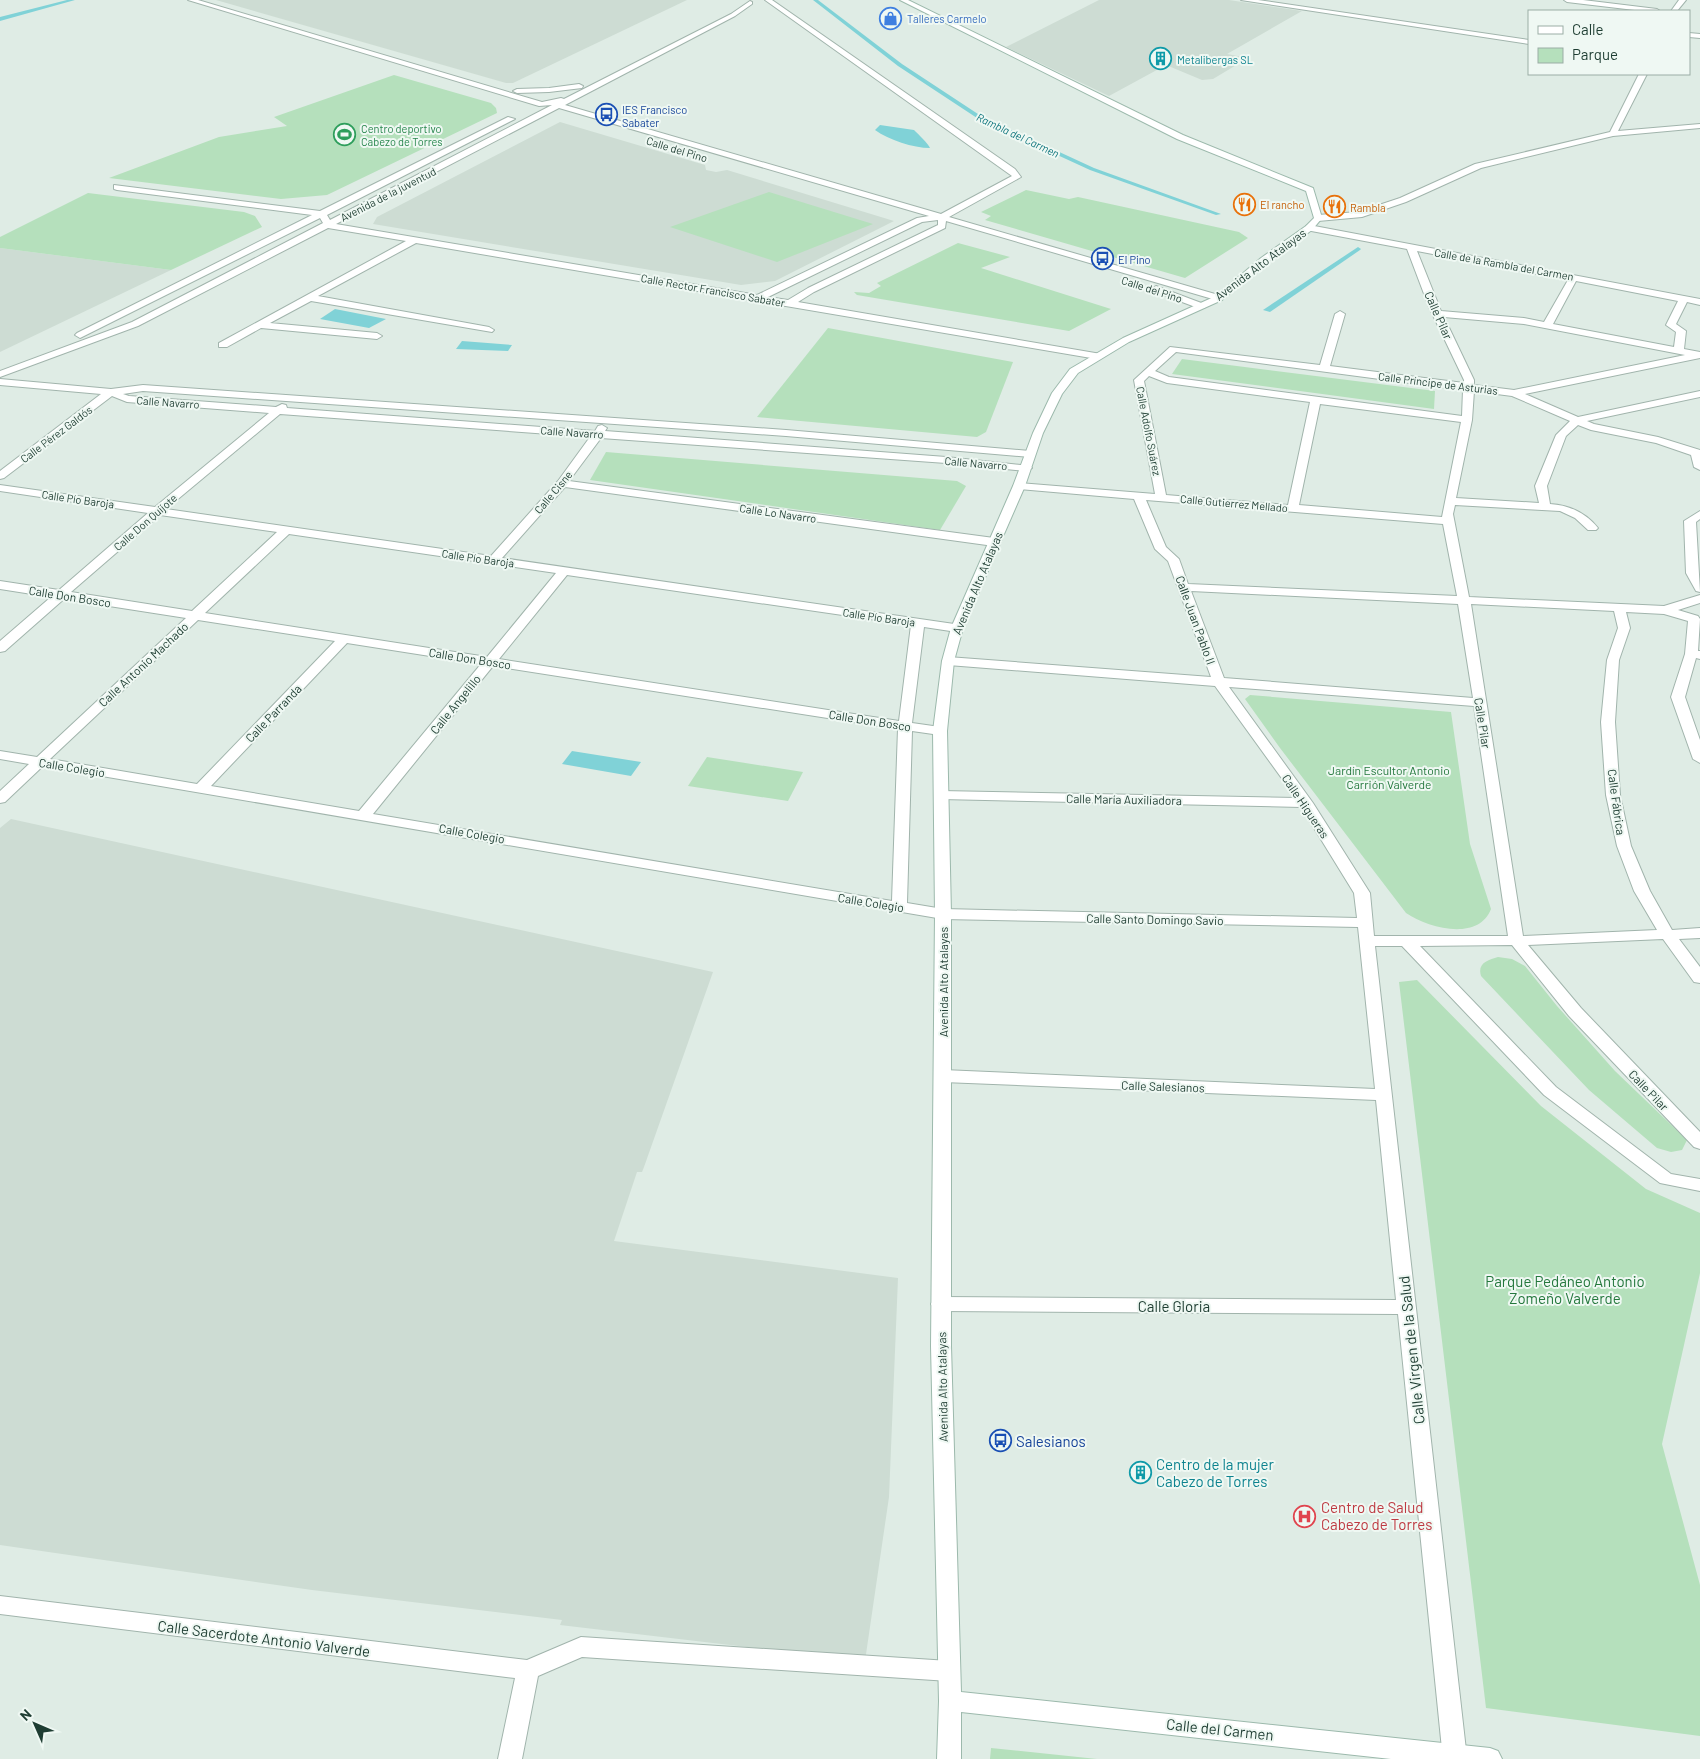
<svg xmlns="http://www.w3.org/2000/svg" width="1700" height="1759" viewBox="0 0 1700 1759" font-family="Barlow,sans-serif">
  <rect width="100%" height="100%" fill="#dfece5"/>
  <!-- built -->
  <g fill="#cddcd3">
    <path d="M216,0h471l-174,83h-7z"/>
    <path d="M1099,0h130l73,11 -75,43 21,4 -35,21 -11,1 -36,-15 -57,31 -103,-49z"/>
    <path d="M560,122l145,43 1,5 10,2 11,-2 167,51 -119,60 -34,4 -368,-61 4,-7z"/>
    <path d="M0,248l171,22 -171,82z"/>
    <path d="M11,819l702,153 -69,195 -2,5h-5l-23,69 284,37 -9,219 -24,164 -305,-36 2,-5 -250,-30 -312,-45v-717z"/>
  </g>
  <!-- green -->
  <g fill="#b5e0bc">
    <path d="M394,75l97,28 5,5 1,5 -170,82 -46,4 -172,-21 110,-41 68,-11 -13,-9z"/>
    <path d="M1026,190l43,9 9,-2 161,35 9,6 -63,40 -200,-58 6,-4 -10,-4z"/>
    <path d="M769,192l104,32 -96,38 -107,-35z"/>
    <path d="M88,193l156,19 11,4 7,11 -91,43 -171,-22v-11z"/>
    <path d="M958,243l52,14 -29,11 130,41 -42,22 -212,-36 -3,-3 15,1 12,-7 -4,-3z"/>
    <path d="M828,328l185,34 -27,70 -9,5 -220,-20z"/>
    <path d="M1182,359l253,32 -1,18 -262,-35z"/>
    <path d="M606,452l351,29 9,5 -26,44 -350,-50z"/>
    <path d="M1250,695l201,17 19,132 21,65c-13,33 -63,19 -85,4l-126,-165 -35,-49z"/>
    <path d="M707,757l96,15 -15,29 -100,-15z"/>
    <path d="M1498,957l14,2 13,7 32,40 58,65 72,69 -5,10 -11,2 -14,-4 -68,-58 -108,-114c-4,-13 7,-16 17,-19z"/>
    <path d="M1417,980l124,126 105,83 54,24v60l-38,171 38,141v151l-214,-28 -87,-726z"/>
    <path d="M991,1748l106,11h-107z"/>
  </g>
  <!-- water -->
  <g fill="#80d2d7">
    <path d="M880,125l34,5c4,4 14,13 16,18 -17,0 -41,-8 -55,-18z"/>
    <path d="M335,309l51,10 -17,9 -49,-9z"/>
    <path d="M462,341l50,4 -4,6 -52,-2z"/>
    <path d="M572,751l69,11 -10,14 -69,-12z"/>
  </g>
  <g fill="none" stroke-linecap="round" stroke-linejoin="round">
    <!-- stream -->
    <g fill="#80d2d7" fill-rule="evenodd">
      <path d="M67,0h8l-75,21v-4z"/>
      <path d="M813,0h5l84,64 79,52 113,52 127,46 -5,1 -126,-45 -113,-52 -79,-52z"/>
      <path d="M1358,247l3,2 -1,1 -90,62 -7,-2z"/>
    </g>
    <defs>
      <g id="street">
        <path d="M188,0h10l344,102 19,-4 3,1 167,-85 19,-13 2,1v2l-17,12 -170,89 376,109 71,-38 -247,-176h7l243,169 6,8 -72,40 273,79 2,2 -5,3 -3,-1 -270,-79 -1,7 -131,64 -16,10 303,52 1,2 -5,3 -681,-116 -98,53 171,31 5,3 -2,2 -181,-31 -41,22 107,10 5,3 -5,3 -116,-11 -34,19h-8v-4l187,-102 -78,-13 -190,98 -138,51v-6l132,-49 191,-99 -3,-5 -240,120 -5,-3 2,-2 235,-118 -195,-25 -3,-1v-4l206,26 188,-94 7,2 -188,96 3,5 222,-115 -13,1zM559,108l370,108 -12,2 -160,77 -421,-71zM938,220v5l-130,63 -20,12 -20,-3 154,-75z"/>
        <path d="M1241,0h17l271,40v4z"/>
        <path d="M1564,0h19l74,9 3,2h-17l-76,-9z"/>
        <path d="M1679,0h7l-9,11h-6z"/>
        <path d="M1689,33l11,1v4l-11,-1z"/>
        <path d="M1639,74h8l-29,57 82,-7v4l-87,8 -132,32 -75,34 -44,15 -44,4 -4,-3 4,-3 40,-3 42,-14 75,-34 135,-32z"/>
        <path d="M579,84l4,2 -1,2 -33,4 -32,1 -4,-2 4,-2 32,-1z"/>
        <path d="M1309,225l391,74v6l-13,-3 -11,22 10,7 -2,18 16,3v6l-175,36 53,23 122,-26v6l-113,24 7,3 64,13 42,13v20l-6,-3 -3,-12 -35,-12 -65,-13 -13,-5 -12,11 -19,50 3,18c19,1 36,9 48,24l-2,2h-8l-13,-12 -15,-7 -105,-6 -2,9 16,83 195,9 36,-11v8l-22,7 20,6 2,3 -2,32h2v8l-4,-1 -11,39 15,43v23l-7,-4 -22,-62 14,-43 3,-33 -24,-7 -38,-2 4,16 -11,32 -4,62 5,73 11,51 19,45 22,39 28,-2v10l-21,1 21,28v16l-6,-1 -31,-43 -135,6 53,63 119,124v17l-6,-2 -125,-131 -57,-71 -92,1 136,141 115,87 29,5v12l-40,-8 -116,-88 -142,-149h-27l92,813h-24l-45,-445 -457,-3 -7,-2 -3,-5 3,-5 7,-2 455,3 -20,-200 -433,-18 -6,-2 -2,-4 2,-4 6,-2 432,19 -17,-162 -415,-8 -900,-153 -38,36 -5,1v-12l29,-27 -29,-5v-8l37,6 149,-139 -122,-19 -59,52 -5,1v-11l51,-44 -51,-8v-8l59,9 89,-77 -148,-22v-6l155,22 114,-94 -142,-11 -15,-6 -108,82 -4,1v-8l101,-77 -101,-9v-6l111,10 32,-4 643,45 244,21 5,3 -5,3 -244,-21 -643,-45 -20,3 6,2 147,11 6,-3 4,1 1,3 308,23 3,-5 4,-1 5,3 -2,3 341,26 84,9 2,2 -6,3 -80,-8 -345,-25 -32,43 425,57 6,4 -6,4 -429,-59 -63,71 459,67 2,3 -2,3 -4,1 -33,-5 -12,96 28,4 7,4 -7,4 -28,-4 -5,172 36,6 414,9 -3,-25 -53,-86 -360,-8 -5,-1 -2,-3 2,-3 5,-1 355,7 -81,-112 -267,-21 -6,-4 6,-4 263,20 -43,-116 -13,-12 -21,-50 -115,-10 -6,-3 6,-3 136,11 -21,-114 36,-33 150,18 15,-51 5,-3 5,3 -15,52 134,17v-3l-35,-73 -22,-58 -101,-19v-4zM1417,251l151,29 -24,42 -20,-4 -83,-7zM1576,281l102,20 -12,24 10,7 -2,15 -121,-23zM1444,317l80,7 161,31 -171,35 -40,-5v-5zM1176,352l287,38 -1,26 -293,-39 -14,-6zM1149,376l18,7 143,19 -22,103 -122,-10 -22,-114zM1474,391l38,5 58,25 -14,14 -21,51 4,17 -83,-5 16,-78zM1320,404l141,18 -19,95 -143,-12zM280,414l310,23 -32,44 -67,75 -325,-47zM1146,500l297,24 14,72 -269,-12 -9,-25 -13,-12zM160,515l117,17 -85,79 -121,-19zM289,534l267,39 -69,84 -282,-44zM567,575l344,50 -12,96 -400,-62zM1191,591l267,13 15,94 -249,-20zM1471,604l143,7 4,17 -11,32 -6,62 5,73 11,51 17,45 23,39 -134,6zM198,620l137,21 -138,143 -147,-25zM347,643l134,21 -122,147 -148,-25zM493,666l405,63 -6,172 -519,-87zM1229,687l245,19 34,230h-134l-4,-43 -57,-90z"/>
        <path d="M1156,286l48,18 2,2 -2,2h-6l-45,-17 -2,-2z"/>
        <path d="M1700,511v8l-4,3 4,70 -4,-1 -10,-18 -2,-52z"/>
        <path d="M0,1596l527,64 54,-23 368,24 8,3 3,7 -3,7 -8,3 -367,-24 -44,19 -16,83h-24l17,-81 -515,-64z"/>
      </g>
      <path id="secondary" d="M900,0h8l275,135 130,53 9,30 -10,12 -45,32 -45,38 -93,42 -51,31 -16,21 -19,39 -18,53 -62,142 -9,33 -7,70 4,183v432l10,346 529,56 8,3 4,8h-111l-430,-47v47h-24l2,-58 -8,-355 4,-432 -2,-183 9,-70 9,-33 62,-142 20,-53 19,-40 18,-24 53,-31 93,-42 45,-38 45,-32 8,-8 -8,-27 -129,-52z"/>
    </defs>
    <!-- street casing -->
    <use href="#street" stroke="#a1b4ac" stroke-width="2"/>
    <!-- secondary casing -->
    <use href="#secondary" stroke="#9cb9ac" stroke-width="2"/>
    <!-- street -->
    <use href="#street" fill="#fff" fill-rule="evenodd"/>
    <!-- secondary -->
    <use href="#secondary" fill="#fff" fill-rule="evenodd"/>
  </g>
  <!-- icons -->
  <defs>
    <symbol id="shop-ring" viewBox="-11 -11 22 22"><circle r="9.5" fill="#eff8f3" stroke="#3f7fe0" stroke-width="1.5"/><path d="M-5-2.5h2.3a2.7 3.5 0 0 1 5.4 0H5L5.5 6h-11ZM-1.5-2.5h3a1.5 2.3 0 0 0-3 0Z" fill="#3f7fe0"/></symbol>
    <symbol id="building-ring" viewBox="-11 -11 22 22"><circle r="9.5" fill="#eff8f3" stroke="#0f9aa8" stroke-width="1.5"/><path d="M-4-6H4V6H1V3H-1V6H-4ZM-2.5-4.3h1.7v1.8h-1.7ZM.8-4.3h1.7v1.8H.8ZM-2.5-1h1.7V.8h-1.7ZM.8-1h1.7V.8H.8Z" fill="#0f9aa8"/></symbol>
    <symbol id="bus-ring" viewBox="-11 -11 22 22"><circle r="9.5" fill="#eff8f3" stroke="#1a4fb4" stroke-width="1.5"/><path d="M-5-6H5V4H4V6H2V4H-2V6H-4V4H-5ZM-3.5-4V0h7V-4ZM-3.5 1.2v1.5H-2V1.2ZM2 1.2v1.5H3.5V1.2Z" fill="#1a4fb4"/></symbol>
    <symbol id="stadium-ring" viewBox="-11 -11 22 22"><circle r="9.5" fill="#eff8f3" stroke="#2e9e5b" stroke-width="1.5"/><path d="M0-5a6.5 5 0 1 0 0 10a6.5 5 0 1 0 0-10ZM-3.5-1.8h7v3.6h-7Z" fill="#2e9e5b"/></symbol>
    <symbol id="restaurant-ring" viewBox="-11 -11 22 22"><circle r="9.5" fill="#eff8f3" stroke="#e8710a" stroke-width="1.5"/><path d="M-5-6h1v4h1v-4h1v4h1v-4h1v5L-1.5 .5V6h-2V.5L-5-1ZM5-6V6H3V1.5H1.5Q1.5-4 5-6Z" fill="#e8710a"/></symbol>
    <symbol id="hospital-ring" viewBox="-11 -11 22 22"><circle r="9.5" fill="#eff8f3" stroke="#e0444e" stroke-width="1.5"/><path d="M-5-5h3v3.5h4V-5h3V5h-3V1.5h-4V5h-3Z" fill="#e0444e"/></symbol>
  </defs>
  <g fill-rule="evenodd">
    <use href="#shop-ring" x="878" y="6" width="25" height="25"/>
    <use href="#building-ring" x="1148" y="46" width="25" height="25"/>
    <use href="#bus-ring" x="594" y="102" width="25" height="25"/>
    <use href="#stadium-ring" x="332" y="122" width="25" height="25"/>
    <use href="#restaurant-ring" x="1232" y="192" width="25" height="25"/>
    <use href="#restaurant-ring" x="1322" y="194" width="25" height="25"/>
    <use href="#bus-ring" x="1090" y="246" width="25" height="25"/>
    <use href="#bus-ring" x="988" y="1428" width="25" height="25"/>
    <use href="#building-ring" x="1128" y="1460" width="25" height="25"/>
    <use href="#hospital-ring" x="1292" y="1504" width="25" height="25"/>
  </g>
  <g text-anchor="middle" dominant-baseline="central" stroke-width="4" stroke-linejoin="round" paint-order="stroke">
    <!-- far-shop labels -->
    <g font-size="11" fill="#366cbe" stroke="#eff8f3" text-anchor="start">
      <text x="907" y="18">Talleres Carmelo</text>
    </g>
    <!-- far-culture labels -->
    <g font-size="11" fill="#0d838f" stroke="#eff8f3" text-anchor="start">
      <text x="1177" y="59">Metalibergas SL</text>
    </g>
    <!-- far-transit labels -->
    <g font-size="11" fill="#164399" stroke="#eff8f3" text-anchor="start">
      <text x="622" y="109">IES Francisco<tspan x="622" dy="13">Sabater</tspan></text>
      <text x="1118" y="259">El Pino</text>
    </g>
    <!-- far-leisure labels -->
    <g font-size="11" fill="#27864d" stroke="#eff8f3" text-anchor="start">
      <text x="361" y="128">Centro deportivo<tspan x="361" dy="13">Cabezo de Torres</tspan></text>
    </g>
    <!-- far-water labels -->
    <g font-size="11" font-style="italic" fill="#12777f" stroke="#eff8f3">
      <text transform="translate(1018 135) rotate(25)">Rambla del Carmen</text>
    </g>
    <!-- far-street labels -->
    <g font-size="11" fill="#1e3d32" stroke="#eff8f3">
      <text transform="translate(677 149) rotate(17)">Calle del Pino</text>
      <text transform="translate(388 194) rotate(-27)">Avenida de la juventud</text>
      <text transform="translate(1504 264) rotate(10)">Calle de la Rambla del Carmen</text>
      <text transform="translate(1152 289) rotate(18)">Calle del Pino</text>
      <text transform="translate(713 290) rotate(10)">Calle Rector Francisco Sabater</text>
      <text transform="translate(1438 383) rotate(7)">Calle Príncipe de Asturias</text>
      <text transform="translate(168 402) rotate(4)">Calle Navarro</text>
      <text transform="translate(1149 431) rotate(79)">Calle Adolfo Suárez</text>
      <text transform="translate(572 432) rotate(4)">Calle Navarro</text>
      <text transform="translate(56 434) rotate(-37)">Calle Pérez Galdós</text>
      <text transform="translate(976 463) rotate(5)">Calle Navarro</text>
      <text transform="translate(553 492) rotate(-50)">Calle Cisne</text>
      <text transform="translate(78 499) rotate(8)">Calle Pío Baroja</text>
      <text transform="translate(1234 503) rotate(5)">Calle Gutierrez Mellado</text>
      <text transform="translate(778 513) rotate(8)">Calle Lo Navarro</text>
      <text transform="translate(145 522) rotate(-41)">Calle Don Quijote</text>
      <text transform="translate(478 558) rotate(8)">Calle Pío Baroja</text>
      <text transform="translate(879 617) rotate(8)">Calle Pío Baroja</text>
    </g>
    <!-- far-food labels -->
    <g font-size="11" fill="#c56008" stroke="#eff8f3" text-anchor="start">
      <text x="1260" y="204">El rancho</text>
      <text x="1350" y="207">Rambla</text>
    </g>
    <!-- street labels -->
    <g font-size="12" fill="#1e3d32" stroke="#eff8f3">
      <text transform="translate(1260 264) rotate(-37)">Avenida Alto Atalayas</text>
      <text transform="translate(1439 315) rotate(66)">Calle Pilar</text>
      <text transform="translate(977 583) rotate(-67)">Avenida Alto Atalayas</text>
      <text transform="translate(70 596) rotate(9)">Calle Don Bosco</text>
      <text transform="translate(1196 620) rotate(70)">Calle Juan Pablo II</text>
      <text transform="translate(470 658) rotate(9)">Calle Don Bosco</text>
      <text transform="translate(143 664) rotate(-43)">Calle Antonio Machado</text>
      <text transform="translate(455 704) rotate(-51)">Calle Angelillo</text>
      <text transform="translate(273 713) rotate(-46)">Calle Parranda</text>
      <text transform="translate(870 720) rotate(9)">Calle Don Bosco</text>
      <text transform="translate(1483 723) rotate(81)">Calle Pilar</text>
      <text transform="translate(72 767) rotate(9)">Calle Colegio</text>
      <text transform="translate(1124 799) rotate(1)">Calle María Auxiliadora</text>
      <text transform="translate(1617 802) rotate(82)">Calle Fábrica</text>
      <text transform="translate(1306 806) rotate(56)">Calle Higueras</text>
      <text transform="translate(472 833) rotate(10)">Calle Colegio</text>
      <text transform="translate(871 902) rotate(9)">Calle Colegio</text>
      <text transform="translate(1155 919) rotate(1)">Calle Santo Domingo Savio</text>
      <text transform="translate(943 982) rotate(-90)">Avenida Alto Atalayas</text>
      <text transform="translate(1163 1086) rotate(2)">Calle Salesianos</text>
      <text transform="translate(1649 1090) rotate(46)">Calle Pilar</text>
      <text transform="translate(942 1387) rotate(-91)">Avenida Alto Atalayas</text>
    </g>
    <!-- park labels -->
    <g font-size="12" fill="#24783d" stroke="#eff8f3">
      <text x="1389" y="770">Jardín Escultor Antonio<tspan x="1389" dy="14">Carrión Valverde</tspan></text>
    </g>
    <!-- near-park labels -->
    <g font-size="15" fill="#24783d" stroke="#eff8f3">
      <text x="1565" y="1281">Parque Pedáneo Antonio<tspan x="1565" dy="17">Zomeño Valverde</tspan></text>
    </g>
    <!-- near-street labels -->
    <g font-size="15" fill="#1e3d32" stroke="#eff8f3">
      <text x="1174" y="1306">Calle Gloria</text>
      <text transform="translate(1411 1350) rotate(-96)">Calle Virgen de la Salud</text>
      <text transform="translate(264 1638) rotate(7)">Calle Sacerdote Antonio Valverde</text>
      <text transform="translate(1220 1729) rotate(6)">Calle del Carmen</text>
    </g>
    <!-- near-transit labels -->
    <g font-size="15" fill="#164399" stroke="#eff8f3" text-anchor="start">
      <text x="1016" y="1441">Salesianos</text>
    </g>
    <!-- near-culture labels -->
    <g font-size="15" fill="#0d838f" stroke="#eff8f3" text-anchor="start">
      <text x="1156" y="1464">Centro de la mujer<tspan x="1156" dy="17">Cabezo de Torres</tspan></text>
    </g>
    <!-- near-health labels -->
    <g font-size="15" fill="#be3a42" stroke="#eff8f3" text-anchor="start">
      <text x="1321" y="1507">Centro de Salud<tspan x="1321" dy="17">Cabezo de Torres</tspan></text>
    </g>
  </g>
  <!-- legend -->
  <rect x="1528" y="10" width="162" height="65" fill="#eff8f3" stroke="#9bada6"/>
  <rect x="1538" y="26" width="25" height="8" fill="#ffffff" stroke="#9bada6"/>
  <text x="1572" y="35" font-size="15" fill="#1e3d32">Calle</text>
  <rect x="1538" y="48" width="25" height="15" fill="#b5e0bc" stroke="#9bada6"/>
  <text x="1572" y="60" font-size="15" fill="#1e3d32">Parque</text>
  <!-- north arrow -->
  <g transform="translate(35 1724) rotate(315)" stroke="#eff8f3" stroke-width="4" paint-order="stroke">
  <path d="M0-4L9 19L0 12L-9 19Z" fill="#1e3d32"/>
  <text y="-8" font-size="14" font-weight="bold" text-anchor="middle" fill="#1e3d32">N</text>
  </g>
</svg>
